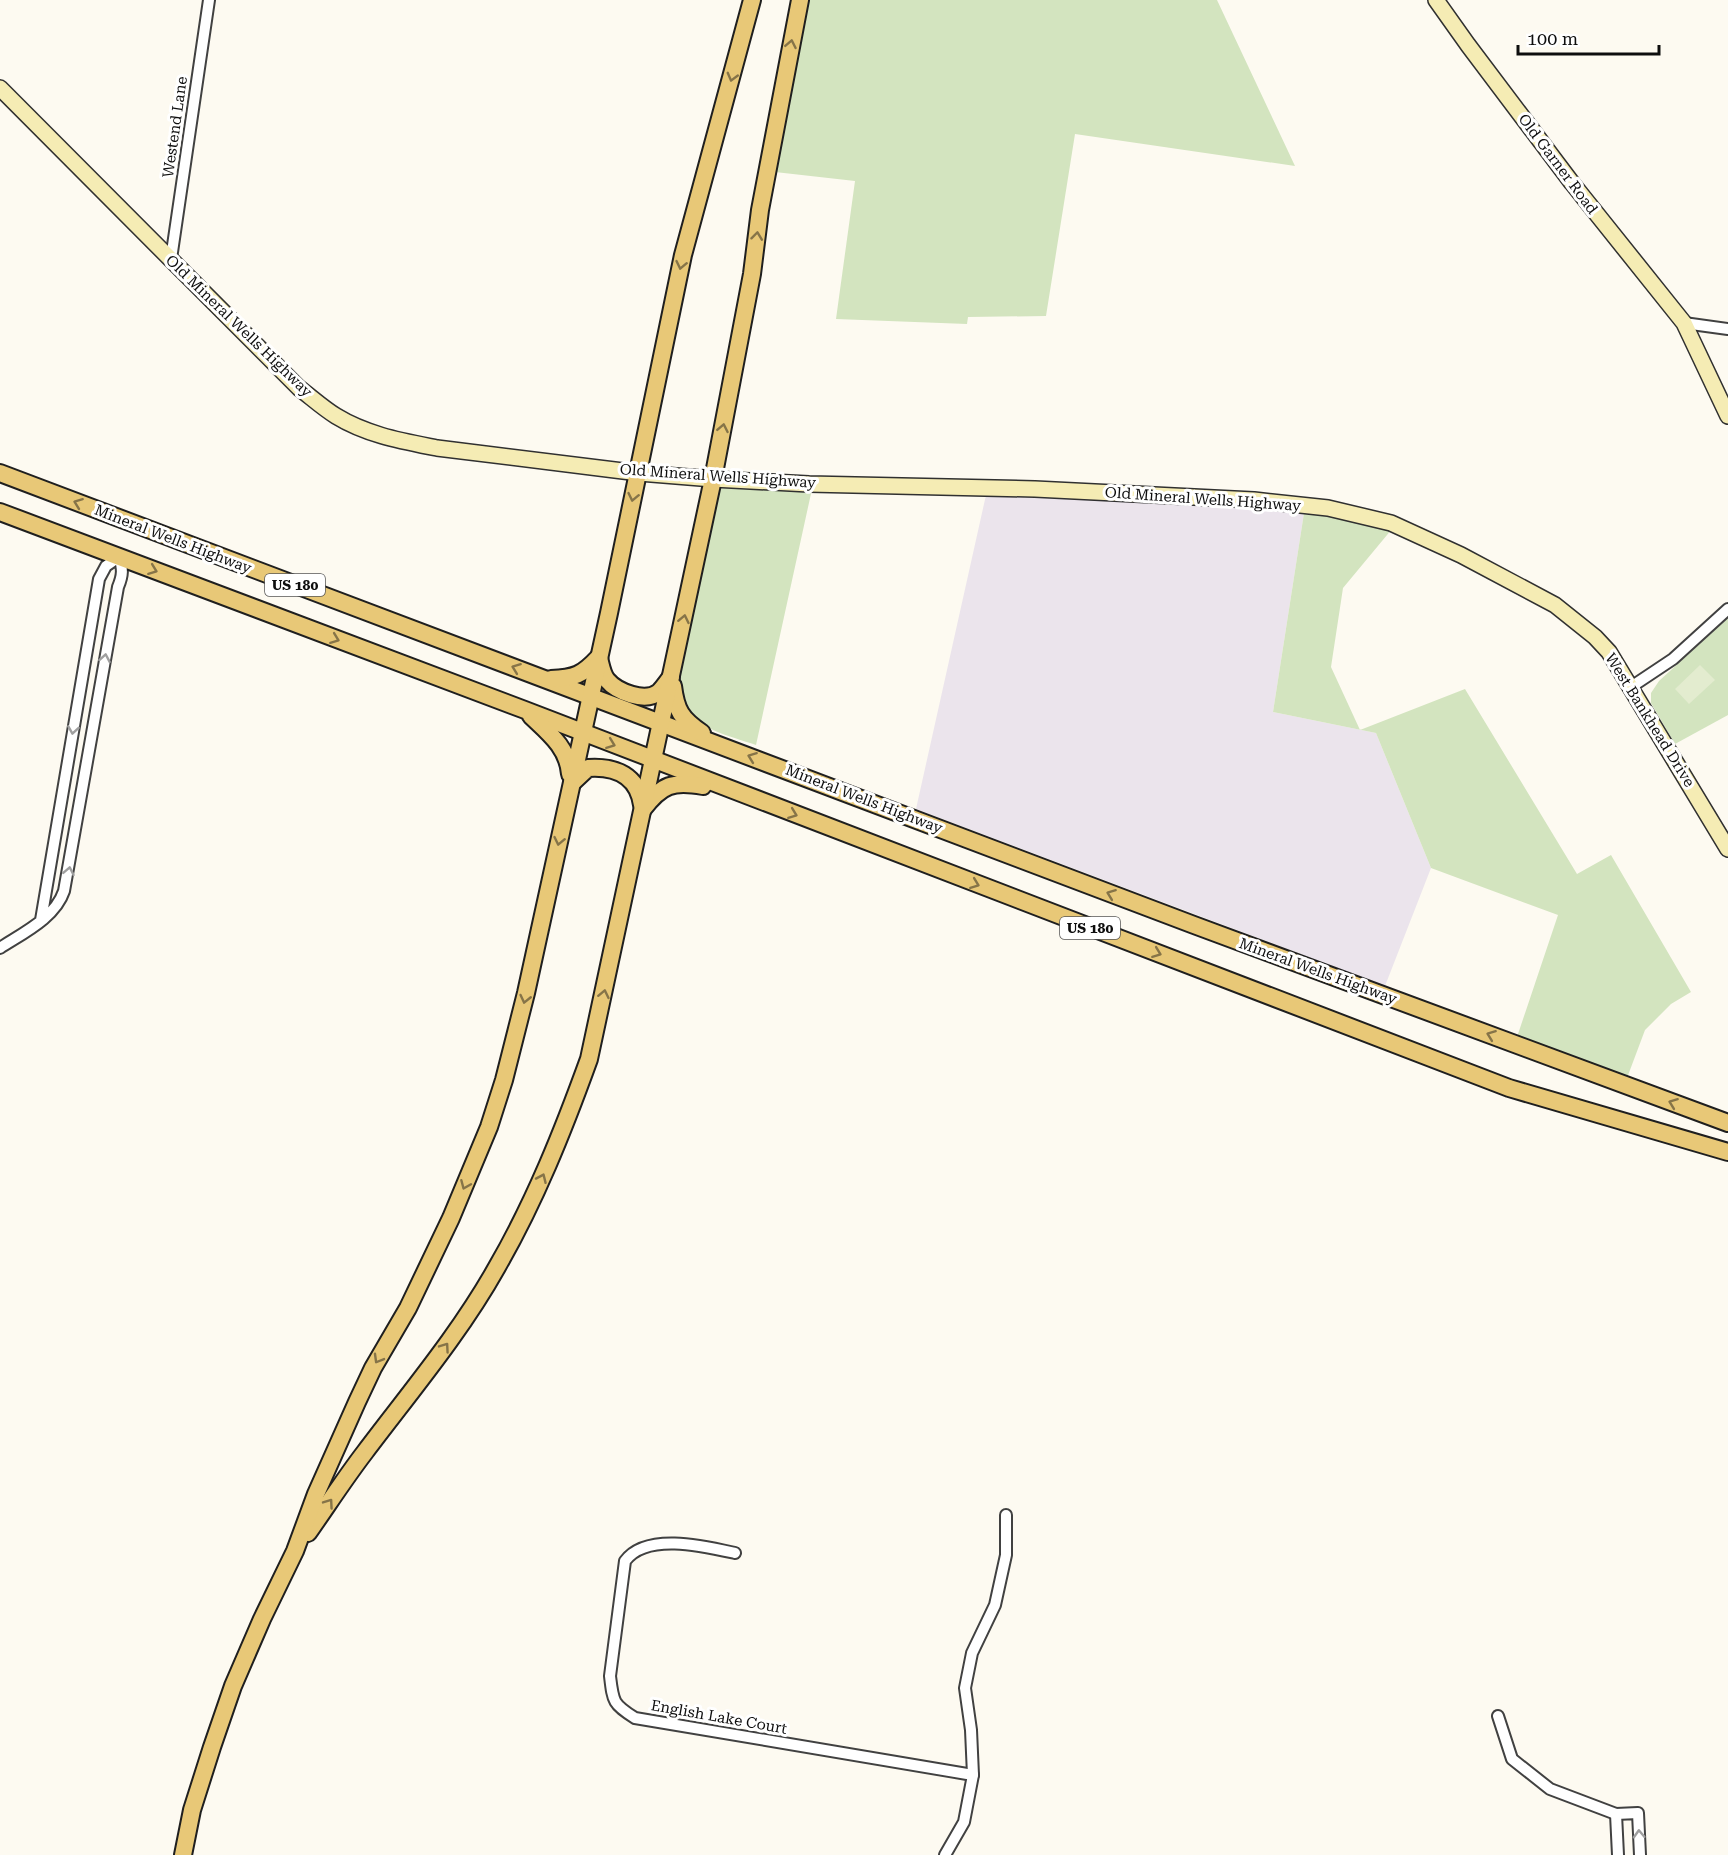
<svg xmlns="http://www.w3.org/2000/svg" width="1728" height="1855" viewBox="0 0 1728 1855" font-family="'Roboto Serif',serif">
  <rect width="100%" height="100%" fill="#fdfaf1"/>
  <!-- industrial -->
  <path fill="#ebe4ec" d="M986,495l194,8 124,10 -31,199 103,21 55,135 -46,118 -469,-177z"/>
  <!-- green -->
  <g fill="#d3e4bf">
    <path d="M809,0h408l78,166 -220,-32 -29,182 -78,1 -1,7 -131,-5 19,-138 -80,-9z"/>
    <path d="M722,486l90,3 -56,256c-25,-9 -67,-17 -75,-46 -2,-7 -1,-17 -1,-25l39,-182z"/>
    <path d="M1304,513l34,3 54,13 -49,59 -12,79 29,63 105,-41 112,185 34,-19 80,137 -20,12 -26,26 -18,48 -110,-41 41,-122 -127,-47 -55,-135 -103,-21z"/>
    <path d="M1728,618v97l-53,29 -24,-41v-10l8,-12z"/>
  </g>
  <!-- pitch -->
  <path fill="#e3eccf" d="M1700,665l15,15 -26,24 -14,-15z"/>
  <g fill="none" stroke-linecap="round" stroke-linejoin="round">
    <defs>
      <g id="street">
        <path d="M171,259l38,-259"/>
        <path d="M1684,323l44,6"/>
        <path d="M1631,687l42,-28 55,-50"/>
        <path d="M0,948c23,-15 55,-30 64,-57l54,-304c5,-12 5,-18 1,-30l-13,9 -7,13 -58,341"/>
        <path d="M735,1553c-31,-7 -89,-21 -110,8l-15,115c3,26 3,28 25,42l338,57"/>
        <path d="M1498,1716l14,43 38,30 66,25 22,-1 2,42"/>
        <path d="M1616,1814l2,41"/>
        <path d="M945,1855l19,-33 9,-47 -2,-45 -6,-42 7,-35 23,-48 11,-50v-40"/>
      </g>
      <g id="secondary">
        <path d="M1436,0l32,45 104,138 112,140 44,93"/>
        <path d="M0,88l299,300c12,9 24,20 37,28 31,19 66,25 101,32l202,25 74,6 96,5 226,5 219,11 74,8 63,15 70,32 94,50 40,32 14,15 119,197"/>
      </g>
      <g id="primary">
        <path d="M0,473l1194,452 534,198"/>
        <path d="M0,512l525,198 984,378 219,64"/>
        <path d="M599,658c2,7 3,16 8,22 10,12 38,23 52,12 4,-4 8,-10 12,-15"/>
        <path d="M551,679c24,-1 31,-4 47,-21"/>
        <path d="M673,686c3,24 8,33 29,47"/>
        <path d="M531,716c19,18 37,32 39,58"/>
        <path d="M572,783l16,-15c28,-2 50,8 54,37"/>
        <path d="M643,809c19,-25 30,-28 60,-23"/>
        <path d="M308,1533c19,-27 37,-55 57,-81 46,-61 95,-119 132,-185 38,-66 66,-136 92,-208l124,-580 39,-205 8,-64 40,-210"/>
        <path d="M183,1855l9,-45 20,-63 21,-61 29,-67 33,-68 21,-57 41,-92 16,-34 35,-60 43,-90 38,-91 15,-47 22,-87 83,-380 74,-358 69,-255"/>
      </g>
    </defs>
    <!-- street casing -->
    <use href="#street" stroke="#414141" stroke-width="14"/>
    <!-- secondary casing -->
    <use href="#secondary" stroke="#303030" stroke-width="18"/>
    <!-- primary casing -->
    <use href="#primary" stroke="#1f1f1f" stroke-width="20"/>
    <!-- street -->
    <use href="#street" stroke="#fff" stroke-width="10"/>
    <!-- secondary -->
    <use href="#secondary" stroke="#f5ecb4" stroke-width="15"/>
    <!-- primary -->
    <use href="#primary" stroke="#e8c877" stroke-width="16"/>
  </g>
  <!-- one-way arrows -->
  <defs><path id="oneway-chevron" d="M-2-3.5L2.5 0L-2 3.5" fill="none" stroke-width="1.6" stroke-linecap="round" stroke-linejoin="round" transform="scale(1.5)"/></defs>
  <g stroke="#867448">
    <use href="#oneway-chevron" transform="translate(791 44) rotate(-79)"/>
    <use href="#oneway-chevron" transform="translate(732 77) rotate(105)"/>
    <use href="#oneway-chevron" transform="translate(757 236) rotate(-83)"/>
    <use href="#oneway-chevron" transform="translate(681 265) rotate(102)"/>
    <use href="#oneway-chevron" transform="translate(723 428) rotate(-79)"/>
    <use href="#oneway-chevron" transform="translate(633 497) rotate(102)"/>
    <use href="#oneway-chevron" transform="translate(78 503) rotate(-159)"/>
    <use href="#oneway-chevron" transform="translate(153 570) rotate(21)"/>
    <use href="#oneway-chevron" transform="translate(684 619) rotate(-78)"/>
    <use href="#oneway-chevron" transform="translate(335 639) rotate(21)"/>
    <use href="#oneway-chevron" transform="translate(516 668) rotate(-159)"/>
    <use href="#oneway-chevron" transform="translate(611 744) rotate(21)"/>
    <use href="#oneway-chevron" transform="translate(752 757) rotate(-159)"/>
    <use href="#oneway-chevron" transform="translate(793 814) rotate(21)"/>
    <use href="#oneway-chevron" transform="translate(559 841) rotate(102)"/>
    <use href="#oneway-chevron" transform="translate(975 884) rotate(21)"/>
    <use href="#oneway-chevron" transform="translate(1111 894) rotate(-159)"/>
    <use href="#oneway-chevron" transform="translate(1157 953) rotate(21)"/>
    <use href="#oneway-chevron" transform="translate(604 994) rotate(-78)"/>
    <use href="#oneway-chevron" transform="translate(525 999) rotate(103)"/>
    <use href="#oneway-chevron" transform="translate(1491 1035) rotate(-159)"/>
    <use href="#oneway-chevron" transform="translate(1673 1103) rotate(-159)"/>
    <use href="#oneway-chevron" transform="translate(542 1178) rotate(-66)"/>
    <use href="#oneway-chevron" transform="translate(465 1185) rotate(113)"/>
    <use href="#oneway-chevron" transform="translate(445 1347) rotate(-55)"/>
    <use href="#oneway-chevron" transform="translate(378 1359) rotate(120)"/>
    <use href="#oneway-chevron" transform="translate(329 1503) rotate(-55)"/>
  </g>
  <g stroke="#9f9f9f">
    <use href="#oneway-chevron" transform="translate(105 658) rotate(-80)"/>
    <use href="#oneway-chevron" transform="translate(73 730) rotate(99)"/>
    <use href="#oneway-chevron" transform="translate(69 871) rotate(-79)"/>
    <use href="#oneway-chevron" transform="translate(1639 1834) rotate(-92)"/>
  </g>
  <g text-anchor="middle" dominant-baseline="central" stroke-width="6" stroke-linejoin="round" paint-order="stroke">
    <!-- shield labels -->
    <g fill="#fff" stroke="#565656" stroke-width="1.5">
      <rect x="265" y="574" width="60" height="22" rx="4.5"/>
      <rect x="1060" y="917" width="60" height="22" rx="4.5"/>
    </g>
    <g font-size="14" font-weight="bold" fill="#0e0e0e">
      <text x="295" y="585">US 180</text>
      <text x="1090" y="928">US 180</text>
    </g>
    <!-- street labels -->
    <g font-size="15" fill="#0e0e0e" stroke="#fff">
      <text transform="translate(175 127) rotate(-82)">Westend Lane</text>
      <text transform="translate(1558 164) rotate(53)">Old Garner Road</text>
      <text transform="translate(239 326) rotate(44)">Old Mineral Wells Highway</text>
      <text transform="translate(718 476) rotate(4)">Old Mineral Wells Highway</text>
      <text transform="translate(1203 499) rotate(4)">Old Mineral Wells Highway</text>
      <text transform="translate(173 539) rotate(21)">Mineral Wells Highway</text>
      <text transform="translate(1650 720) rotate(58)">West Bankhead Drive</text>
      <text transform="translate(864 799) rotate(21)">Mineral Wells Highway</text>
      <text transform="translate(1318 971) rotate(20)">Mineral Wells Highway</text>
      <text transform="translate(719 1717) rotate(10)">English Lake Court</text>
    </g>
  </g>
  <!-- scale -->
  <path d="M1518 45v9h141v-9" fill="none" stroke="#0e0e0e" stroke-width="3"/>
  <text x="1527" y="45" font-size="18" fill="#0e0e0e" stroke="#ffffff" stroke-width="4.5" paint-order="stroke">100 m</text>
</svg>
